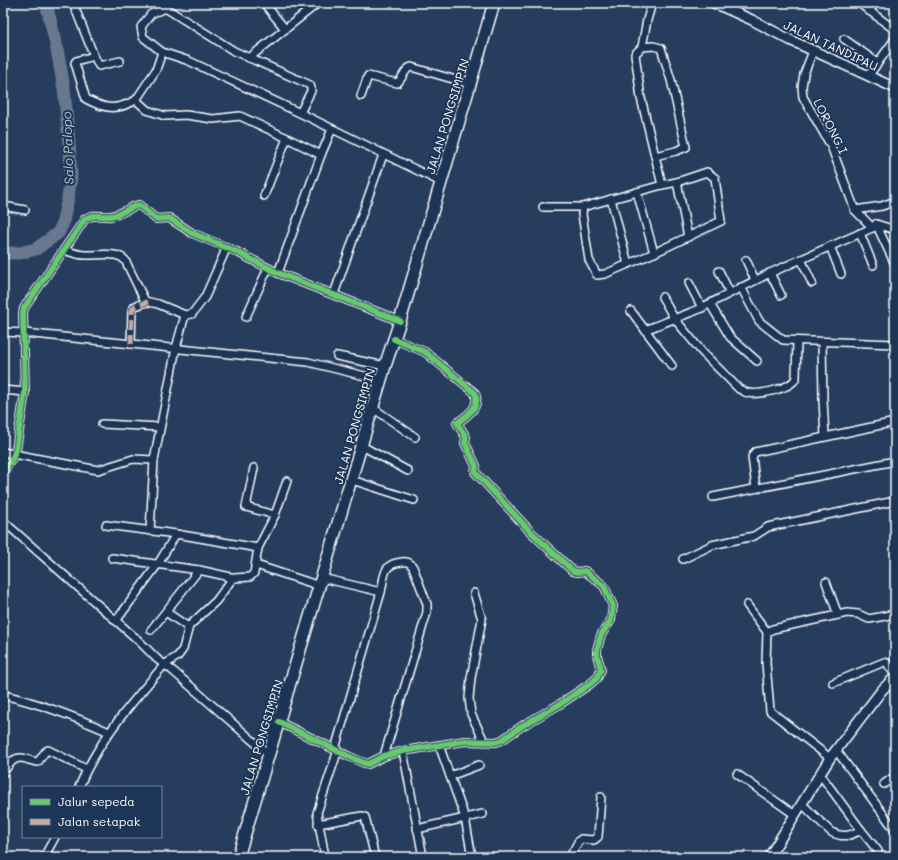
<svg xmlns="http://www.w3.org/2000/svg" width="898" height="860" viewBox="0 0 898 860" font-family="Mali,sans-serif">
  <rect width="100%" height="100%" fill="#263d5e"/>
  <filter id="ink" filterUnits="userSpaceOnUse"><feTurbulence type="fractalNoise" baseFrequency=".025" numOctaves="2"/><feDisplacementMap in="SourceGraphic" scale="8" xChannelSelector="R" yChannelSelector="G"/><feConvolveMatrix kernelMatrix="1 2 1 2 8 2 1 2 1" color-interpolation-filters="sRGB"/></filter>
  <g filter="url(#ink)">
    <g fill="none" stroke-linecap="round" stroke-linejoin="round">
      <!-- river -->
      <path stroke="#67788e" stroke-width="13" d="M3,253h17l16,-4 22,-16 4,-8 6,-27 3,-22 -2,-34 -5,-54 -8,-44 -10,-41"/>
      <defs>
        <g id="minor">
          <path d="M73,3l21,53 -18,5 -1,2 11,36c19,10 30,12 50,1l11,10 18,6 21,-1 27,4 27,-3 47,22 -23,58"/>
          <path d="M264,3l21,26"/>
          <path d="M859,3l36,27"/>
          <path d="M869,11l6,-8"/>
          <path d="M844,39l34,24"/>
          <path d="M642,47l11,-1 8,2 10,32 15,67 -10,4 -21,5"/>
          <path d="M813,51l-9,23 -2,13 1,10 28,49 24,64c6,7 12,11 17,18l4,-4 19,40"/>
          <path d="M94,56l5,10 21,-5"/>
          <path d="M249,58l69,-55"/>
          <path d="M869,75l26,-36"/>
          <path d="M361,96l7,-20 29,7c6,-4 7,-14 14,-16l59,17"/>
          <path d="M136,100l20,-30 6,-18"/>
          <path d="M300,113l11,-22v-3l-1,-3 -76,-34 -67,-42h-4l-12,5 -10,13 2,10 19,15 27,9 111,52 141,69"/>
          <path d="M287,138l34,17"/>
          <path d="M677,182l11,55"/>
          <path d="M637,192l17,61"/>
          <path d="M611,199l17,65"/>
          <path d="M3,206l22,4"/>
          <path d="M543,207h40l79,-22 -21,-87 -6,-44 7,-7 5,-27 5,-17"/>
          <path d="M583,207l-1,7 7,46 8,15 8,-1 49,-21 67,-32 -6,-43 -8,-6 -30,10 -15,3"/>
          <path d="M855,210l27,-4 13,-5"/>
          <path d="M876,224l19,6"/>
          <path d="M860,233l13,32"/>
          <path d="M830,246l11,28"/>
          <path d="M64,250c7,2 14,5 21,5 12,1 31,-4 40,5l20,41 13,3 27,11"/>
          <path d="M801,259l11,24"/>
          <path d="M746,260l9,20"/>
          <path d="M719,271l11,22"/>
          <path d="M278,273l43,-118 11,-26"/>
          <path d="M770,273l11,22"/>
          <path d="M689,283l13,25"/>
          <path d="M741,287l18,34 24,19 112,4"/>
          <path d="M334,294l49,-139"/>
          <path d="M662,297l12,21 28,34 37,37c3,1 5,3 9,4 10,2 45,-4 48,-16l1,-36"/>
          <path d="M710,304l20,33 27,24"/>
          <path d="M631,311l41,55"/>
          <path d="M246,317l22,-49"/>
          <path d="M645,330l52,-20 73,-37 102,-45"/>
          <path d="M3,332l21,1 284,29 73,18"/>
          <path d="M822,342l1,58 2,36"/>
          <path d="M131,344l1,-34 3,-4 13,-4"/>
          <path d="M337,356l48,10"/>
          <path d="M3,390l22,2"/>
          <path d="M373,408l42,29"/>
          <path d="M102,424l58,3"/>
          <path d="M362,446l46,25"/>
          <path d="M3,452l95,18 35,-11 21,1 22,-112 9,-33 7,-1 13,-17 22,-50"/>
          <path d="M254,468l-8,39 29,8 -17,33"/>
          <path d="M3,472l9,-13 4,-9 9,-58 -2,-78 1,-6 61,-89c8,-6 17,-2 26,-3 10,-1 18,-9 28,-11l17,14 13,-1 23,15 43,18 43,22 122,48"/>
          <path d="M352,480l62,20"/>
          <path d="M756,488l-4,-31 3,-5 140,-30"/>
          <path d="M713,497l182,-36"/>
          <path d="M275,515l12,-34"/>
          <path d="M3,521l136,120 18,18 16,12 95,83"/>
          <path d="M106,525l70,9 82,14 -4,25 -4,4 -15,1 -36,-8 -87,-12"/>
          <path d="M150,531l4,-71"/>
          <path d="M683,559l29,-14 42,-9 14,-9 127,-26"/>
          <path d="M256,565l64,21"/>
          <path d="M322,578l59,14"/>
          <path d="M826,582l12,33"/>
          <path d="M474,593l8,26 -11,59 -2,20 2,16 13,27"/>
          <path d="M747,605l20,27"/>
          <path d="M166,612l22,15"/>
          <path d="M116,621l42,-57 18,-30"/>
          <path d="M151,630l48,-60"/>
          <path d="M890,682l5,9"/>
          <path d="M833,683l51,-21 3,1 8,12"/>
          <path d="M3,695c37,8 72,22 106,37"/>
          <path d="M279,722l69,34 16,7 4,1 16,-8 19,-5 62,-10 31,1 6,-2 20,-14 38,-22 30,-20 7,-6 4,-8 -4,-15v-5l4,-15 10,-15 2,-14 -9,-20 -19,-15 -7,1 -5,-1 -24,-22 -20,-19 -54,-58 1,-6 -11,-23 1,-6 -9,-14c9,-7 24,-15 18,-30l-50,-41 -31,-13"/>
          <path d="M439,745l26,73 7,39"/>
          <path d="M335,749l46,-157c4,-17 1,-28 21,-30 5,-1 8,0 11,5l14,37v8l-43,144"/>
          <path d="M836,750l59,80"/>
          <path d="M403,751l20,106"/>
          <path d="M830,758l-60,-47 -4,-48 1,-31 6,-3 74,-16 11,1 11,5 26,-5"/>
          <path d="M3,773c6,-9 11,-18 23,-14 4,1 8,3 12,3l7,-10 3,-2 38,19"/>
          <path d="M737,774l58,41"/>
          <path d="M450,776l29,-11"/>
          <path d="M884,784l11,-8"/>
          <path d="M79,787c18,-44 49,-80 80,-116l5,-6 14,-9 5,-7 6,-23 27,-25 17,-23"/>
          <path d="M802,804l29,28c12,6 19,4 30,-2l-41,-56"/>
          <path d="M318,824l44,-8 3,1 10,40"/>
          <path d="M417,829l66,-15"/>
          <path d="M861,830l17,21"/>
          <path d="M44,857l11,-20"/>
          <path d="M325,857l-8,-44 21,-63"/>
          <path d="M570,857l8,-15 3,-3 13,1 4,-3 3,-40"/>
        </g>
        <g id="tertiary">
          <path d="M714,3l38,17 38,20 105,48"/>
          <path d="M769,857l61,-99 52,-68 13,-13"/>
        </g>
        <path id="primary" d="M238,857l147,-491 15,-45 94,-318"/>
      </defs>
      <!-- minor casing -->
      <use href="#minor" stroke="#fff" stroke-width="10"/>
      <!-- tertiary casing -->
      <use href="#tertiary" stroke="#fff" stroke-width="12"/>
      <!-- primary casing -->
      <use href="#primary" stroke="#fff" stroke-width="14"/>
      <!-- minor -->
      <use href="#minor" stroke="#1d3557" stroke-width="7"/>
      <!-- tertiary -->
      <use href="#tertiary" stroke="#1d3557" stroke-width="9"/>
      <!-- primary -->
      <use href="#primary" stroke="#1d3557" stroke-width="11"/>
      <!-- quiet -->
      <path stroke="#c7aca2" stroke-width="5" stroke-dasharray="10 5" stroke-linecap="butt" d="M131,344l1,-34 3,-4 13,-4"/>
      <defs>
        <g id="cycleway">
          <path d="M3,472l9,-13 4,-9 9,-58 -2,-78 1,-6 61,-89c8,-6 17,-2 26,-3 10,-1 18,-9 28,-11l17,14 13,-1 23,15 43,18 43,22 122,48"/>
          <path d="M279,722l69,34 16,7 4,1 16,-8 19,-5 62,-10 31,1 6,-2 20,-14 38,-22 30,-20 7,-6 4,-8 -4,-15v-5l4,-15 10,-15 2,-14 -9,-20 -19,-15 -7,1 -5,-1 -24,-22 -20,-19 -54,-58 1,-6 -11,-23 1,-6 -9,-14c9,-7 24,-15 18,-30l-50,-41 -31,-13"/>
        </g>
      </defs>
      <!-- cycleway casing -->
      <use href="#cycleway" stroke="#1d3557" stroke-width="8"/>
      <!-- cycleway -->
      <use href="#cycleway" stroke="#67ca6e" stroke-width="6"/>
    </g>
  </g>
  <g text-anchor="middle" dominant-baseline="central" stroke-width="4" stroke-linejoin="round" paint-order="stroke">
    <!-- street labels -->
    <g font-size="12" fill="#fff" stroke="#1d3557">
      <text transform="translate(831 45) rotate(25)">JALAN TANDIPAU</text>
      <text transform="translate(447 116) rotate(-73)">JALAN PONGSIMPIN</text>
      <text transform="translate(831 126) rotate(63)">LORONG I</text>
      <text transform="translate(354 426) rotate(-74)">JALAN PONGSIMPIN</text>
      <text transform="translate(261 737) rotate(-73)">JALAN PONGSIMPIN</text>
    </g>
    <!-- water labels -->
    <g font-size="13" font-style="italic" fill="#bbc2cc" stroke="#1d3557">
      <text transform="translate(67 148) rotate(-92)">Salo Palopo</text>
    </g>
  </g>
  <!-- margin -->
  <rect width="898" height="860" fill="none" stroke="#1d3557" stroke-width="16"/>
  <rect x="8" y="8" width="882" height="844" fill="none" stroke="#fff" stroke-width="1.5" filter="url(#ink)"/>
  <!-- legend -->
  <rect x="22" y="786" width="140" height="52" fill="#1d3557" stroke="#77869a"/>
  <rect x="30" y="799" width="20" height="6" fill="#67ca6e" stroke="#77869a"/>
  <text x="58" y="806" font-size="12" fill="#ffffff">Jalur sepeda</text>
  <rect x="30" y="819" width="20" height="6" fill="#c7aca2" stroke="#77869a"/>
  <text x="58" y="826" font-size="12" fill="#ffffff">Jalan setapak</text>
</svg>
